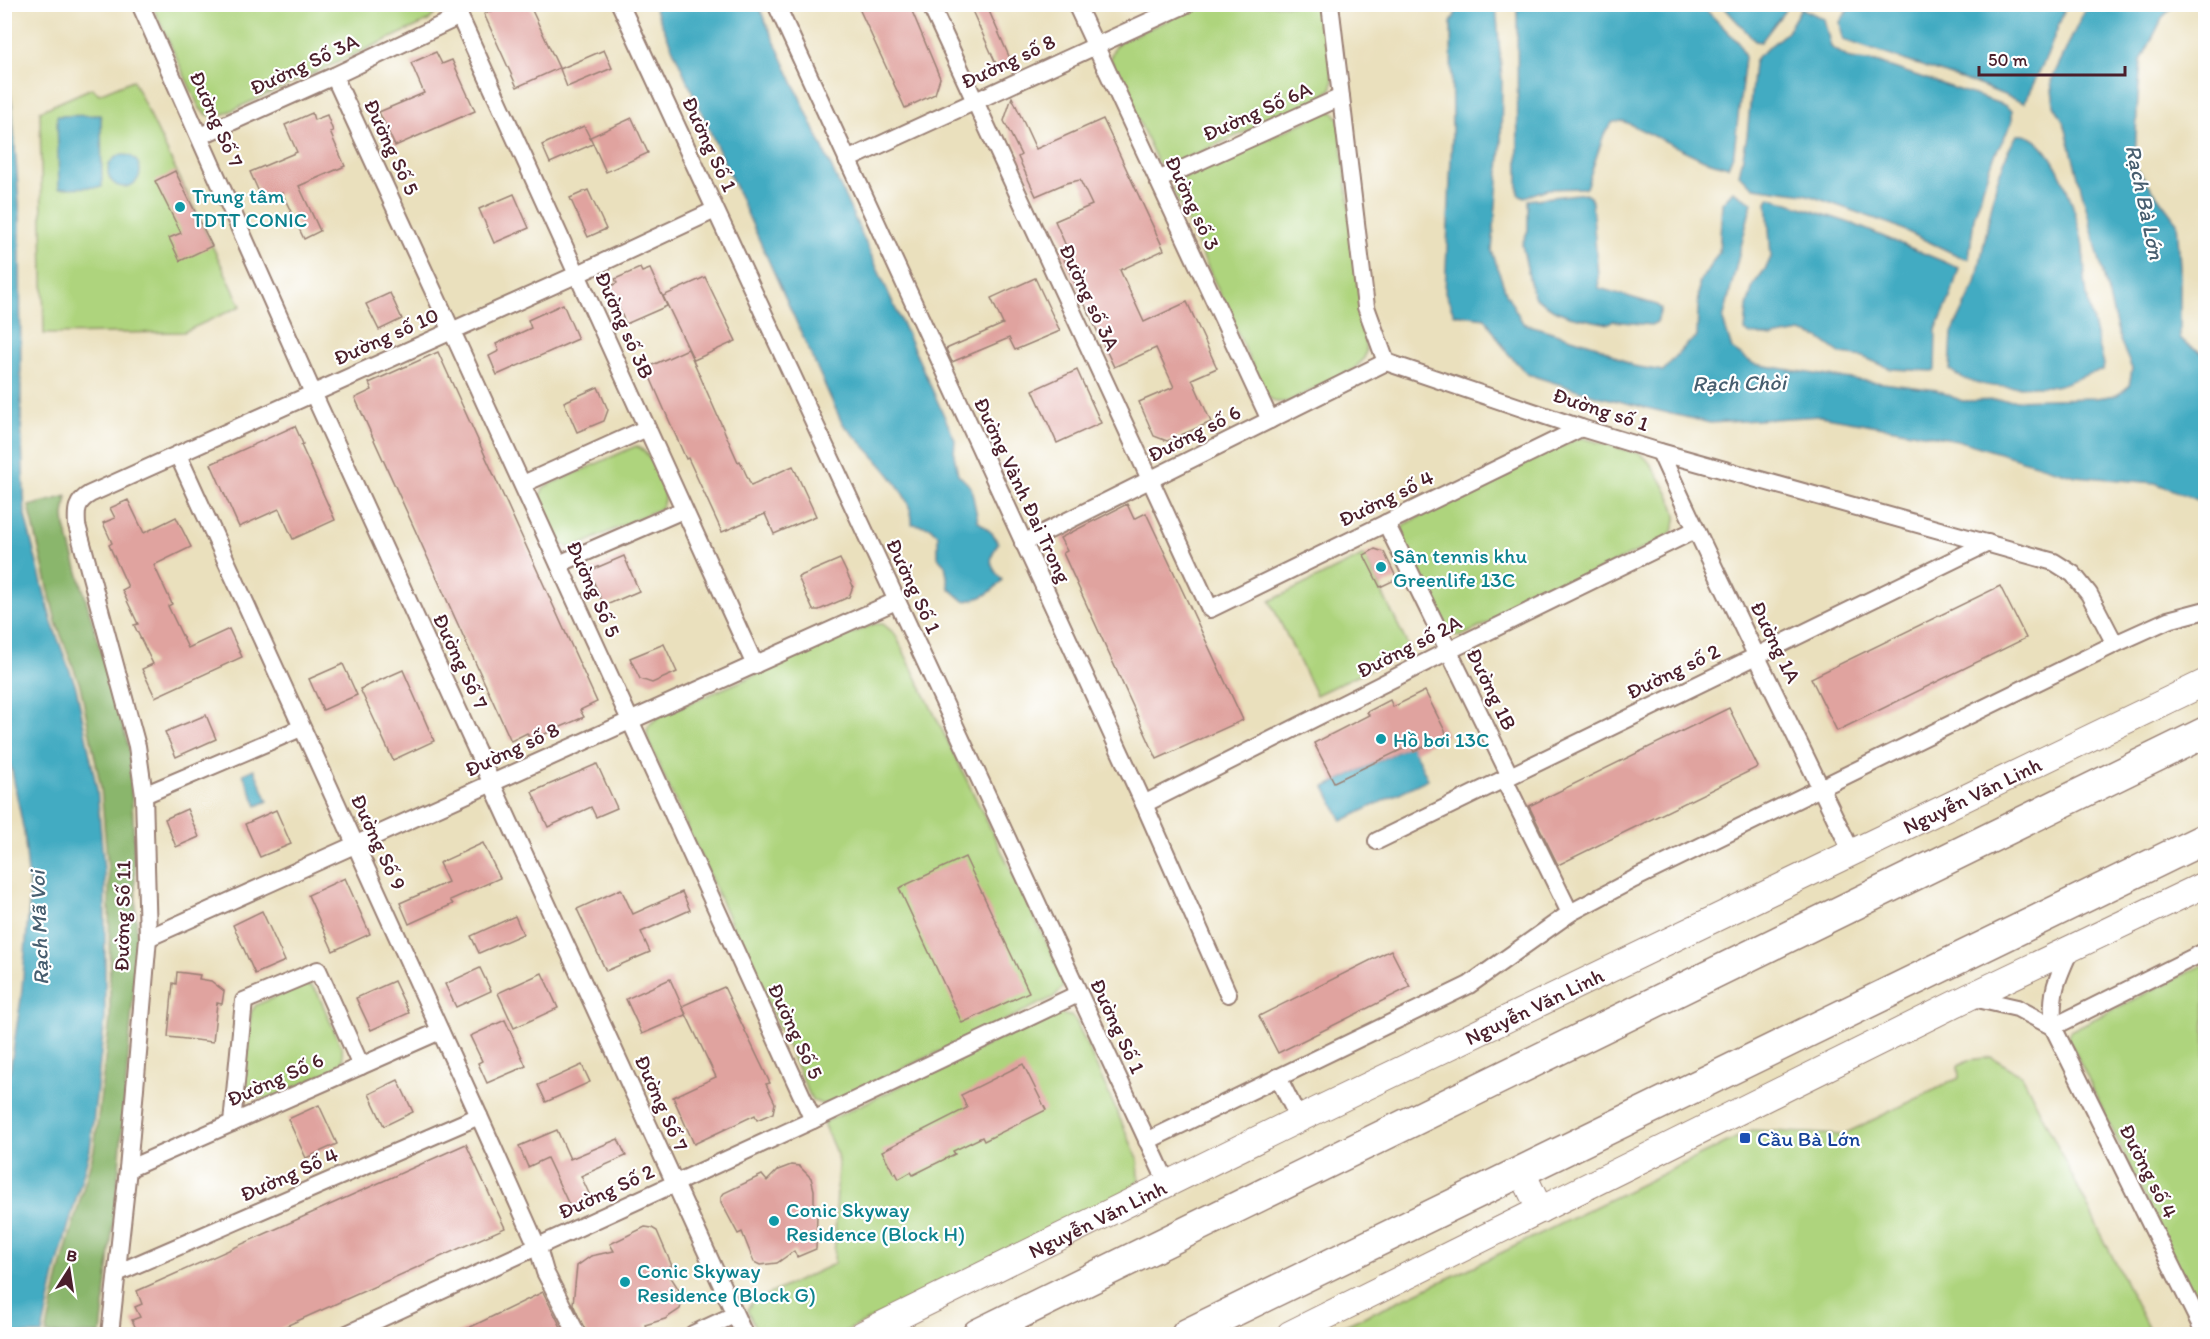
<svg xmlns="http://www.w3.org/2000/svg" width="2210" height="1339" viewBox="0 0 2210 1339" font-family="Itim,sans-serif">
  <rect width="100%" height="100%" fill="#fff"/>
  <filter id="ink" filterUnits="userSpaceOnUse"><feTurbulence type="fractalNoise" baseFrequency=".0167" numOctaves="2"/><feDisplacementMap in="SourceGraphic" scale="12" xChannelSelector="R" yChannelSelector="G"/><feConvolveMatrix kernelMatrix="1 2 1 2 8 2 1 2 1" color-interpolation-filters="sRGB"/></filter>
  <filter id="wash" filterUnits="userSpaceOnUse"><feTurbulence type="fractalNoise" baseFrequency=".008" numOctaves="4" result="noise"/><feDisplacementMap in="SourceGraphic" scale="24" xChannelSelector="R" yChannelSelector="G"/><feGaussianBlur stdDeviation="1.35" result="paint"/><feColorMatrix in="noise" values="0 0 0 0 0 0 0 0 0 0 0 0 0 0 0 0 0 1.4 0 .05"/><feComposite in="paint" operator="in"/></filter>
  <g filter="url(#wash)">
    <rect width="100%" height="100%" fill="#eae0bd"/>
    <!-- green -->
    <g fill="#aed47d" stroke="#7c7a54" stroke-width="1.5">
      <path d="M152,5h288l-2,6 -10,10 -204,93 -14,2 -6,-3 -5,-6z"/>
      <path d="M1202,5h122l9,77 -2,7 -10,9 -154,69 -9,-4 -48,-105 5,-12 6,-5z"/>
      <path d="M133,80l108,226 -57,26 -140,2 -4,-223 52,-23 7,6z"/>
      <path d="M1329,111l5,2 5,6 27,232 -2,8 -11,11 -65,32h-12l-10,-6 -93,-206 4,-10z"/>
      <path d="M1583,438l58,16c12,9 33,46 35,62 1,8 -3,15 -9,21l-207,100 -10,-4 -47,-93 -1,-11 3,-5 167,-83z"/>
      <path d="M636,446c16,6 36,46 25,62l-85,39 -7,1 -10,-5c-11,-12 -25,-41 -15,-56z"/>
      <path d="M1364,555l46,95 -94,45 -46,-94z"/>
      <path d="M874,624h9l12,10 166,338 3,14 -10,11 -224,106 -9,1 -9,-4 -160,-350c-8,-19 -8,-24 10,-35z"/>
      <path d="M2205,964v360l-137,-287 2,-6z"/>
      <path d="M305,985l6,1 6,6 25,56 1,12 -8,9 -66,30 -18,-2 -7,-8 7,-77 5,-7z"/>
      <path d="M1056,1014l15,2 5,5 62,138 1,20 -10,16 -289,139h-81l-12,-24 5,-8 82,-38 4,-101 -1,-8 -14,-32 225,-107z"/>
      <path d="M1991,1057l31,18 129,259h-825l140,-64 286,-140 90,5 117,-57 -1,-12 12,-6z"/>
    </g>
    <!-- forest -->
    <path fill="#8ab66c" stroke="#6a6a4c" stroke-width="1.5" d="M67,496l-3,19 1,12 64,221 5,91 3,108 -18,221 -18,166h-55l14,-63 34,-121 16,-131 -1,-138 -8,-93 -21,-103 -24,-63 -27,-116z"/>
    <!-- water -->
    <g fill="#43abc2" stroke="#466576" stroke-width="1.5">
      <path d="M1460,4l36,1 6,75 -1,67 -9,104 14,42 17,30 74,23 36,20 30,5 23,-26 11,-8 2,-54 20,-31 3,-49 11,-12 19,11 -29,118 9,29 22,15 74,12 109,14 25,11 134,-3 21,-3 12,-9 3,-17 -12,-29 -56,-218 -10,-17 -3,-24 36,-76h87l-11,12 -22,44 -4,50 -2,55 42,56 3,44v73l25,16v148l-50,-20 -80,-7 -118,-36 -136,-24 -111,7 -113,-27 -70,-22 -21,-23 -21,-33 -31,-4 -9,-22 7,-157 -1,-112z"/>
      <path d="M1852,4h208l4,7 -17,45 -23,47 -45,-18 -136,-45 -3,-18z"/>
      <path d="M653,5h105l197,435 -1,15 4,19 13,13 7,34 14,12 6,10c-10,17 -9,22 4,37 -11,14 -21,19 -38,21l-15,-13 -4,-23 -7,-8v-22l-8,-8 -18,-3c3,-31 -49,-79 -70,-101z"/>
      <path d="M1517,5h184l38,38 6,14 -11,95 -6,15 -24,-7 -81,-39 -10,1 -9,12 -18,54 -39,1 -22,8 -7,-3z"/>
      <path d="M1722,5h67l-28,37 -6,-1z"/>
      <path d="M1801,8l23,11 7,28 19,12 26,3 128,43 8,6v11l-22,43 -16,53 -5,41 -6,-1 -70,-33 -88,-31 -51,-7 -15,-12 8,-39 7,-73 3,-6 30,-25z"/>
      <path d="M5,63l7,42 8,111 1,202 4,98 27,107 24,64 21,102 8,92v137l-15,132 -34,120 -14,64h-38l1,-232 16,-103 9,-104 -6,-63 -12,-61 -8,-26z"/>
      <path d="M101,115l1,72 -43,1 -2,-72z"/>
      <path d="M2017,135c37,-5 62,84 66,112 2,13 1,28 3,41 3,26 12,52 18,76l-1,7c-16,1 -29,10 -44,14 -8,2 -16,1 -24,1 -29,2 -61,3 -85,-16l2,-37 24,-50 20,-99 12,-33z"/>
      <circle cx="124" cy="171" r="16"/>
      <path d="M1585,193l5,3 2,6 7,86 58,17 4,4 -4,13 -6,3 -38,-4 -4,3 -40,-8 -15,-6 -19,-12 -4,-11 -9,-43 6,-14v-30z"/>
      <path d="M1770,197l83,27 106,44 -9,30 -14,32 -1,40 -3,1 -41,-2 -28,-12 -22,-3 -22,-16 -18,-6 -29,5 -23,-3 -4,-3 2,-24 6,-22 13,-17 5,-11 -4,-55z"/>
      <path d="M1411,745l17,34 -86,42 -17,-34z"/>
      <path d="M254,769l14,32 -11,5 -14,-32z"/>
    </g>
    <g id="blocks">
      <!-- building -->
      <g fill="#e0a39f">
        <path d="M506,4h23l30,64 -42,19 -33,-73z"/>
        <path d="M857,4h52l31,74 -5,16 -30,14z"/>
        <path d="M969,4h17l25,57 -13,7z"/>
        <path d="M604,50l8,18 -45,19 -7,-18z"/>
        <path d="M436,52l6,12 10,-4 23,51 -80,35 -16,-34 45,-19 -13,-30z"/>
        <path d="M1012,97l24,52 67,-30 61,131 -44,20 24,52 43,-20 30,66 -25,11 19,43 -44,19 -13,-5 -15,-34 35,-15 -18,-39 -42,19 -55,-118 7,-3 -11,-25 37,-16 -12,-25 -14,3 -30,13 -18,-39 3,-2 -17,-34z"/>
        <path d="M312,113l2,7 13,-5 6,16 -3,1 15,34 -46,20 21,45 -16,8 -22,-46 -19,8 -13,-29 47,-20 -12,-27z"/>
        <path d="M632,118l16,35 -42,19 -16,-35z"/>
        <path d="M584,126l9,18 -43,19 -8,-18z"/>
        <path d="M175,171l37,75 -32,15 -11,-23 12,-5 -26,-52z"/>
        <path d="M588,190l18,39 -18,8 -18,-39z"/>
        <path d="M514,194l15,34 -35,15 -15,-34z"/>
        <path d="M640,268l2,4 8,-3 17,37 -41,18 -17,-37 8,-4 -2,-4z"/>
        <path d="M705,277l31,64 -42,19 -31,-64z"/>
        <path d="M1035,278l25,53 -45,19 -6,-12 -57,24 -6,-13 57,-25 -12,-26z"/>
        <path d="M390,293l12,26 -23,11 -13,-26z"/>
        <path d="M563,304l15,35 -81,36 -8,-19 10,-5 -3,-7 35,-16 -3,-8z"/>
        <path d="M688,349l50,113 2,-1 11,24 42,-19 23,50 -42,18 -9,-20 -43,18 -34,-74 -2,1 -40,-91z"/>
        <path d="M438,352l159,350 -17,8 4,7 -53,23 -4,-7 -16,8 -156,-343 17,-8 -3,-7z"/>
        <path d="M1077,370l24,53 -44,20 -24,-53z"/>
        <path d="M598,387l10,23 -4,11 -27,11 -13,-30z"/>
        <path d="M295,426l8,18 -2,1 34,75 -42,19 -14,-30 -40,18 -28,-63z"/>
        <path d="M128,500l16,33 32,-16 15,30 -37,18 18,39 -4,2 20,42 41,-19 13,28 -87,40 -13,-28 11,-5 -19,-39 4,-1 -16,-34 6,-3 -19,-42 3,-2 -9,-20 12,-5 -5,-10z"/>
        <path d="M1127,504l7,15 12,-6 97,207 -86,39 -94,-206 4,-2 -7,-13z"/>
        <path d="M1375,549l9,3 13,27 -17,8 -16,-32z"/>
        <path d="M624,556l15,35 -35,15 -15,-35z"/>
        <path d="M840,559l13,27 -4,11 -30,13h-6l-15,-33z"/>
        <path d="M2000,586l26,52 -189,93 -26,-53z"/>
        <path d="M664,644l13,28 -25,11 -12,-4 -10,-21z"/>
        <path d="M343,664l14,31 -34,15 -14,-31z"/>
        <path d="M403,670l31,71 -41,19 -33,-71z"/>
        <path d="M1425,691l22,44 -33,17 -3,-7 -77,37 -20,-39 55,-28 -2,-3 23,-12 3,7z"/>
        <path d="M1729,708l29,59 -200,98 -29,-59z"/>
        <path d="M206,715l10,24 -40,18 -11,-25z"/>
        <path d="M597,764l20,44 -21,9 -5,-10 -43,20 -16,-35z"/>
        <path d="M187,809l12,28 -23,10 -11,-28z"/>
        <path d="M276,810l15,34 -31,13 -15,-33z"/>
        <path d="M483,843l17,35 -50,22 3,4 -44,20 -9,-21 48,-21 -9,-19z"/>
        <path d="M965,857l64,135 -67,31 -63,-135z"/>
        <path d="M345,878l25,56 -37,17 -25,-56z"/>
        <path d="M621,889l12,25 49,-22 8,18 -49,22 9,20 -44,19 -29,-62z"/>
        <path d="M262,911l23,50 -30,13 -22,-49z"/>
        <path d="M515,916l8,18 -44,19 -8,-17z"/>
        <path d="M1391,950l19,37 -132,66 -19,-37z"/>
        <path d="M480,968l11,23 -35,16 -11,-23z"/>
        <path d="M177,972l23,3 -1,4 12,2 13,10 -2,13 -5,-1 -4,39 -45,-5 5,-54 3,1z"/>
        <path d="M542,973l16,35 -44,20 -16,-35z"/>
        <path d="M670,979l16,36 -44,19 -16,-35z"/>
        <path d="M394,981l15,32 -38,17 -15,-32z"/>
        <path d="M724,987l46,96 -4,1 9,19 -2,10 -16,7 -2,-5 -61,29 -21,-47 43,-20 -34,-71z"/>
        <path d="M505,1020l21,46 -39,17 -9,-20 4,-2 -12,-25z"/>
        <path d="M1023,1064l23,46 -62,31 -2,-4 -29,14 2,3 -42,21 -2,-3 -12,7 -3,-6 -2,1 -12,-23 85,-43 -6,-13z"/>
        <path d="M582,1065l8,17 -44,20 -8,-17z"/>
        <path d="M398,1080l15,32 -29,14 -15,-32z"/>
        <path d="M319,1105l18,39 -31,14 -18,-39z"/>
        <path d="M557,1130l13,29 48,-20 8,17 -45,20 11,24 -21,9 -24,-51 -19,9 -9,-21z"/>
        <path d="M466,1144l39,84 -239,107h-127l-7,-15 8,-3 -5,-10 7,-3 -5,-13z"/>
        <path d="M791,1165l8,1 12,12 3,12v22l3,1 -1,36 -19,8 -3,-6 -17,12 -17,2 -6,-3 -12,-30 -4,2 -17,-32v-5l3,-4 38,-18 5,6 11,-11z"/>
        <path d="M645,1227l7,1 5,3 15,35 -7,2 16,25 1,9 -2,7 -15,10 -20,6 2,5 -9,5h-51l-14,-31 4,-38 14,-10 23,-5 -4,-7z"/>
        <path d="M543,1292l22,43h-111z"/>
      </g>
    </g>
  </g>
  <g filter="url(#ink)">
    <use href="#blocks" fill-opacity="0" stroke="#9a8074" stroke-width="1.5"/>
    <g fill="none" stroke-linecap="round" stroke-linejoin="round">
      <defs>
        <g id="street">
          <path d="M140,4l173,389 431,941"/>
          <path d="M454,4l301,661"/>
          <path d="M620,4l548,1181"/>
          <path d="M776,4l368,800 84,190"/>
          <path d="M930,4l280,605 371,-181"/>
          <path d="M1076,4l194,416"/>
          <path d="M1330,4l36,303 20,55"/>
          <path d="M334,76c162,347 318,697 479,1044"/>
          <path d="M200,136l134,-60 126,-60"/>
          <path d="M847,160l340,-156"/>
          <path d="M1158,180l183,-83"/>
          <path d="M1386,362l195,66 79,24 394,110 19,12 16,20 26,50"/>
          <path d="M1660,452c61,134 128,267 192,401"/>
          <path d="M178,455l301,661 59,132 7,24 32,62"/>
          <path d="M523,484l124,-56"/>
          <path d="M1386,523l124,253"/>
          <path d="M1023,543l363,-181"/>
          <path d="M559,564l124,-54"/>
          <path d="M1504,779l66,134"/>
          <path d="M144,795l157,-67"/>
          <path d="M1144,804l304,-153 247,-121"/>
          <path d="M1377,841l611,-298"/>
          <path d="M148,938l748,-337"/>
          <path d="M2071,948c-15,33 -20,42 -18,79l152,307"/>
          <path d="M1969,997l48,11 36,19"/>
          <path d="M2053,1027l153,-76"/>
          <path d="M1278,1077l21,42"/>
          <path d="M232,1123l12,-122 74,-31 43,96"/>
          <path d="M1147,1141l322,-156 101,-72 64,-34 481,-235 53,-24 38,-10"/>
          <path d="M128,1169l312,-138"/>
          <path d="M117,1273l362,-157"/>
          <path d="M110,1334l18,-165 20,-231 -4,-143 -7,-49 -60,-221c-1,-15 -1,-23 13,-31l488,-220 137,-64"/>
          <path d="M347,1334l466,-214 265,-126"/>
          <path d="M693,1334l41,-19"/>
        </g>
        <g id="primary">
          <path d="M1521,1170l19,40"/>
          <path id="s1" d="M863,1334l436,-215 907,-437"/>
          <path d="M1290,1334l679,-337 237,-113"/>
        </g>
        <g id="highway">
          <path d="M978,1334l1228,-602"/>
          <path d="M1187,1334l1019,-496"/>
        </g>
      </defs>
      <!-- street casing -->
      <use href="#street" stroke="#9a8074" stroke-width="20"/>
      <!-- primary casing -->
      <use href="#primary" stroke="#9a8074" stroke-width="28"/>
      <!-- highway casing -->
      <use href="#highway" stroke="#9a8074" stroke-width="33"/>
      <!-- street -->
      <use href="#street" stroke="#fff" stroke-width="16"/>
      <!-- primary -->
      <use href="#primary" stroke="#fff" stroke-width="26"/>
      <!-- highway -->
      <use href="#highway" stroke="#fff" stroke-width="30"/>
    </g>
  </g>
  <!-- markers -->
  <g fill="#0f9aa8" stroke="#fff" stroke-width="2">
    <circle cx="180" cy="207" r="6"/>
    <circle cx="1381" cy="567" r="6"/>
    <circle cx="1381" cy="739" r="6"/>
    <circle cx="774" cy="1221" r="6"/>
    <circle cx="625" cy="1282" r="6"/>
  </g>
  <rect fill="#1a4fb4" stroke="#fff" stroke-width="2" x="1739" y="1132" width="12" height="12" rx="3"/>
  <g text-anchor="middle" dominant-baseline="central" stroke-width="4.5" stroke-linejoin="round" paint-order="stroke">
    <!-- street labels -->
    <g font-size="21" fill="#4a1f2b" stroke="#fff">
      <text transform="translate(1008 61) rotate(-25)">Đường số 8</text>
      <text transform="translate(304 64) rotate(-25)">Đường Số 3A</text>
      <text transform="translate(1257 111) rotate(-24)">Đường Số 6A</text>
      <text transform="translate(217 119) rotate(66)">Đường Số 7</text>
      <text transform="translate(710 144) rotate(65)">Đường Số 1</text>
      <text transform="translate(392 147) rotate(65)">Đường Số 5</text>
      <text transform="translate(1193 203) rotate(65)">Đường số 3</text>
      <text transform="translate(1090 297) rotate(65)">Đường số 3A</text>
      <text transform="translate(625 325) rotate(66)">Đường số 3B</text>
      <text transform="translate(386 336) rotate(-24)">Đường số 10</text>
      <text transform="translate(1601 409) rotate(18)">Đường số 1</text>
      <text transform="translate(1194 433) rotate(-27)">Đường số 6</text>
      <text transform="translate(1023 490) rotate(65)">Đường Vành Đai Trong</text>
      <text transform="translate(1386 498) rotate(-26)">Đường số 4</text>
      <text transform="translate(914 586) rotate(65)">Đường Số 1</text>
      <text transform="translate(594 589) rotate(66)">Đường Số 5</text>
      <text transform="translate(1776 642) rotate(64)">Đường 1A</text>
      <text transform="translate(1409 646) rotate(-27)">Đường số 2A</text>
      <text transform="translate(461 661) rotate(65)">Đường Số 7</text>
      <text transform="translate(1673 671) rotate(-26)">Đường số 2</text>
      <text transform="translate(1492 689) rotate(64)">Đường 1B</text>
      <text transform="translate(512 749) rotate(-25)">Đường số 8</text>
      <text stroke="none"><textPath href="#s1" startOffset="1233">Nguyễn Văn Linh</textPath></text>
      <text transform="translate(379 842) rotate(65)">Đường Số 9</text>
      <text transform="translate(122 916) rotate(-89)">Đường Số 11</text>
      <text stroke="none"><textPath href="#s1" startOffset="747">Nguyễn Văn Linh</textPath></text>
      <text transform="translate(1118 1026) rotate(65)">Đường Số 1</text>
      <text transform="translate(796 1031) rotate(65)">Đường Số 5</text>
      <text transform="translate(275 1079) rotate(-24)">Đường Số 6</text>
      <text transform="translate(662 1103) rotate(66)">Đường Số 7</text>
      <text transform="translate(2149 1171) rotate(63)">Đường số 4</text>
      <text transform="translate(289 1174) rotate(-24)">Đường Số 4</text>
      <text transform="translate(606 1191) rotate(-25)">Đường Số 2</text>
      <text stroke="none"><textPath href="#s1" startOffset="261">Nguyễn Văn Linh</textPath></text>
    </g>
    <!-- culture labels -->
    <g font-size="21" fill="#0d838f" stroke="#fff" text-anchor="start">
      <text x="192" y="195">Trung tâm<tspan x="192" dy="24">TDTT CONIC</tspan></text>
      <text x="1393" y="555">Sân tennis khu<tspan x="1393" dy="24">Greenlife 13C</tspan></text>
      <text x="1393" y="739">Hồ bơi 13C</text>
      <text x="786" y="1209">Conic Skyway<tspan x="786" dy="24">Residence (Block H)</tspan></text>
      <text x="637" y="1270">Conic Skyway<tspan x="637" dy="24">Residence (Block G)</tspan></text>
    </g>
    <!-- transit labels -->
    <g font-size="21" fill="#164399" stroke="#fff" text-anchor="start">
      <text x="1757" y="1138">Cầu Bà Lớn</text>
    </g>
    <!-- water labels -->
    <g font-size="22" font-style="italic" fill="#475e6f" stroke="#fff">
      <text transform="translate(2145 202) rotate(78)">Rạch Bà Lớn</text>
      <text transform="translate(1739 383) rotate(-1)">Rạch Chòi</text>
      <text transform="translate(39 928) rotate(-92)">Rạch Mã Voi</text>
    </g>
  </g>
  <!-- margin -->
  <rect width="2210" height="1339" fill="none" stroke="#fff" stroke-width="24"/>
  <!-- north arrow -->
  <g transform="translate(69 1270) rotate(12)" stroke="#ffffff" stroke-width="4.5" paint-order="stroke">
  <path d="M0-4.5L10 22L0 15L-10 22Z" fill="#4a1f2b"/>
  <text y="-9" font-size="16" font-weight="bold" text-anchor="middle" fill="#4a1f2b">B</text>
  </g>
  <!-- scale -->
  <path d="M1979 66v9h146v-9" fill="none" stroke="#4a1f2b" stroke-width="3"/>
  <text x="1988" y="66" font-size="18" fill="#4a1f2b" stroke="#ffffff" stroke-width="4.5" paint-order="stroke">50 m</text>
</svg>
